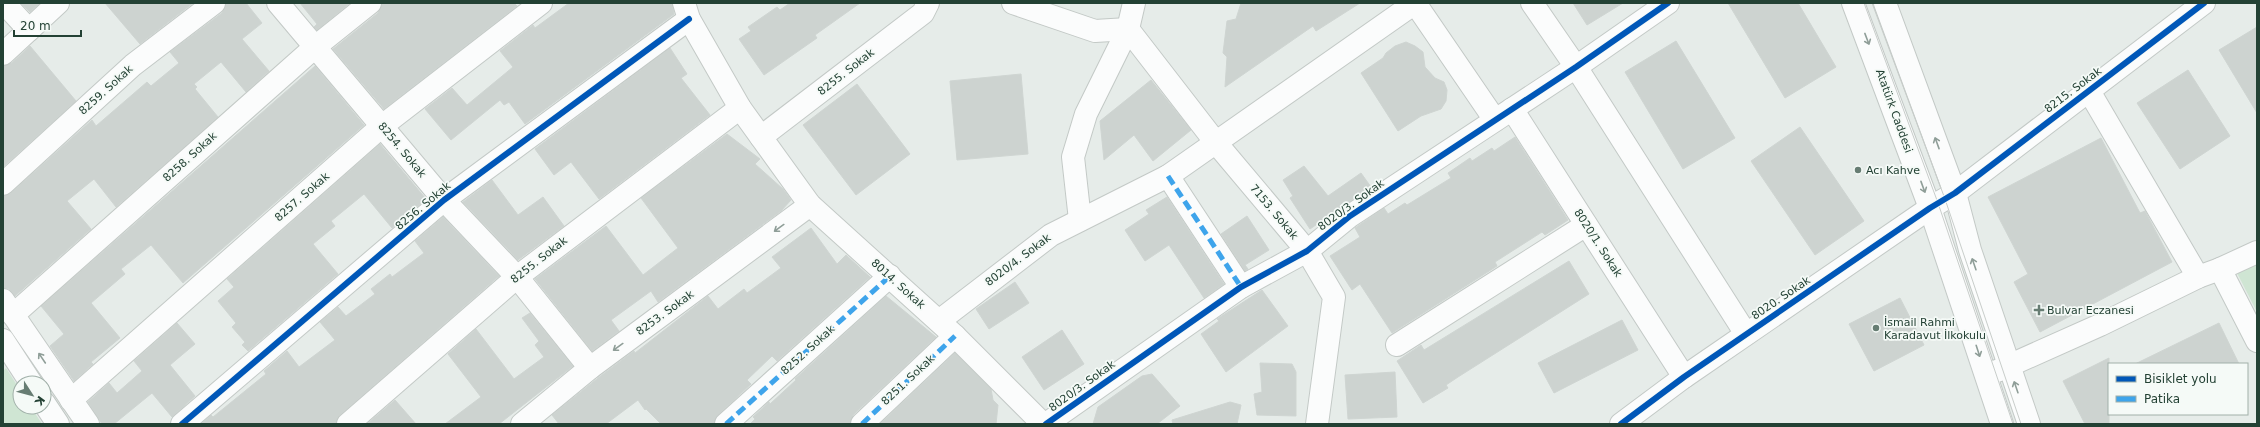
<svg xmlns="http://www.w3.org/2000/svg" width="2260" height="427" viewBox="0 0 2260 427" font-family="'DejaVu Sans',sans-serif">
  <rect width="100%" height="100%" fill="#e6ece9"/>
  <!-- green -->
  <g fill="#cfe5d3">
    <path d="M2257,260v52l-20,-39z"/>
    <path d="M6,368l14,22v17h11l11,17h-39v-53z"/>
  </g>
  <!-- building -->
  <g fill="#cdd3d0" stroke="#cfd5d2">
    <path d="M21,3h19l-10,9z"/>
    <path d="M105,3h88l-53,41z"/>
    <path d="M226,3h20l16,20 -20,16 27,32 -23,21 -25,-30 -27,22 3,3 -2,2 23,28 -102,90 -22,-28 -27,22 24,28 -76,67 -6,-7 -6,-1v-92l8,-3 81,-73 4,6 51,-44 4,4 28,-23 -9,-11 52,-39z"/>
    <path d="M300,3h50l-33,27 -3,-3 3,-3z"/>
    <path d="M382,3h132l3,3 -133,103 -51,-60 45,-36z"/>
    <path d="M569,3h103l2,11 -149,110 -16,-22 -5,3 -4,-5 -49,40 -26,-31 27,-21 15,17 46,-38 -13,-16 33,-26 2,3z"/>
    <path d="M790,3h70l-45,32 2,3 -53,37 -25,-36 12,-8 -3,-4 29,-20 3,3z"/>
    <path d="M1241,3h119l-44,28 -3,-5 -88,61 2,-30 -4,-4 4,-32 9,-2z"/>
    <path d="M1573,3h50l-36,22z"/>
    <path d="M1728,3h70l38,64 -51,31z"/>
    <path d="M2257,27v86l-38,-63z"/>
    <path d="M1676,41l59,97 -52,31 -58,-97z"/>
    <path d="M1406,42l9,4 8,6 2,15 10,11 9,4 3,8 -1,11 -5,8 -20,7 -23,15 -37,-58 22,-15 3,-5 9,-7z"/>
    <path d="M30,46l46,55 -73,66v-101l9,-3z"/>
    <path d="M670,48l17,26 -6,4 29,37 -111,84 -28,-37 -17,13 -19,-26z"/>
    <path d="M315,66l49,59 -181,158 -32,-38 -30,24 4,5 -34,29 29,35 -29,24 2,2 -19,17 -24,-35 14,-12 -23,-28z"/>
    <path d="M2188,70l42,66 -50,33 -43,-66z"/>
    <path d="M1021,74l7,80 -71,6 -7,-79z"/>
    <path d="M1151,80l40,50 -38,31 -19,-26 -30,25 -4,-39z"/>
    <path d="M857,84l53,70 -54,41 -53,-70z"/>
    <path d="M1800,127l64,94 -49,34 -64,-94z"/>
    <path d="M727,134l33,25 -5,5 28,25 8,11 -10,11 -123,91 -7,-11 -40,29 8,11 -27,20 -57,-72 71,-53 37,49 35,-27 -37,-50z"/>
    <path d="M1515,137l53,83 -23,15 -3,-3 -47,30 2,4 -105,67 -32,-49 -8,6 -22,-34 30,-19 -5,-9 29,-20 4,6 17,-11 2,2 44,-27 -3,-5 22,-15 2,3 20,-13 2,3z"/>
    <path d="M2101,138l39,75 5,-2 27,51 -132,70 -26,-50 14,-8 -40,-77z"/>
    <path d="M380,144l46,55 -34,29 -28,-34 -33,27 4,5 -22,18 25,30 -90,77 -6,-6 3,-3 -13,-15 4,-4 -18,-22 16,-14 -7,-8z"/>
    <path d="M1304,166l24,30 33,-23 10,14 -61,42 -20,-31 3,-2 -10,-16z"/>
    <path d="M492,180l26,35 25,-18 21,29 -46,34 -55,-58z"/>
    <path d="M1167,197l57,87 -20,14 -35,-53 -24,16 -20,-31 24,-16 -3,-4z"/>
    <path d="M1247,216l22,34 -24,15 3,4 -3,2 -24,-37z"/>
    <path d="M443,217l56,59 -159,139 -4,9h-135l10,-9 2,2 53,-43 -2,-3 23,-20 12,16 36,-27 -15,-18 18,-15 8,9 29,-22 -4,-5 19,-15 2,3 32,-24 -9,-12z"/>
    <path d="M811,228l26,36 9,-9 24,22 -93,84 -5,-5 -25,24 4,4 -33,31 -4,9h-53l-15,-15 -1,1 -7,-10 -32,24h-47l-7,-9 46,-37 36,-27 1,2 73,-57 10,13 26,-20 3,4 34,-25 -9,-11z"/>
    <path d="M1569,261l20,33 -131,83 -12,8 2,3 -25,15 -26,-42 24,-16 3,5z"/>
    <path d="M1015,282l14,21 -40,26 -13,-20z"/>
    <path d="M1262,290l26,36 -62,46 -25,-38 18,-13 -2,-2z"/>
    <path d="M886,296l50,41 -83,78 -3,9h-100l5,-5 -2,-2 16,-15 1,2 26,-24 -1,-1z"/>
    <path d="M1900,298l24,47 -50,26 -25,-47z"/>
    <path d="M530,313l43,53 -74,58h-54l36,-27 -33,-43 28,-25 38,50 30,-22 -9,-12 4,-4 -17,-23z"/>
    <path d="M1622,320l16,30 -84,43 -16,-30z"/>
    <path d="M177,323l18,21 -25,21 25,31 -23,21 -20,-24 -38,31h-12l-14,-22 21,-19 8,10 25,-22 -8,-10z"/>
    <path d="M2219,323l20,41h-104z"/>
    <path d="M1062,330l22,34 -40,26 -22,-33z"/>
    <path d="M955,353l36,36 2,11 5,5 -2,19h-116z"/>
    <path d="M2109,358v66h-24l-22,-43z"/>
    <path d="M1260,363l32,1 4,8v44l-39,-1 -3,-21 8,-2z"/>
    <path d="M1395,372l2,45 -49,2 -3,-44z"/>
    <path d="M1152,374l28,32 -23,18h-64l5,-17 44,-31z"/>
    <path d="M395,400l21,24h-49z"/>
    <path d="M1230,402l11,3 -4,19h-64l-1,-4z"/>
  </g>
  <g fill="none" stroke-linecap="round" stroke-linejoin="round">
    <defs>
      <g id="minor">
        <path d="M4,3l25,27"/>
        <path d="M278,3l166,197 73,77 73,91"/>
        <path d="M684,3l5,16 51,89 70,97 145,131 88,88"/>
        <path d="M1013,3l82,28 33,-2 89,115 90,107 27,46 -17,127"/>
        <path d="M1415,3l80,117"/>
        <path d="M1532,3l44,64 170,267"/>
        <path d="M1853,3l77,205 72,216"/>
        <path d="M1885,3l70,190 15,57 59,174"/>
        <path d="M3,54l55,-51"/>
        <path d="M2089,91l109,186"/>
        <path d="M1512,109l172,268"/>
        <path d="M761,137l162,-124 5,-10"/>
        <path d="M1168,176l73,111"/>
        <path d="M3,184l130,-119 81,-62"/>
        <path d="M1080,220l-7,-63 13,-43 42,-85 6,-26"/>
        <path d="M2220,269l37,72"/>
        <path d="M3,300l85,124"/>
        <path d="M13,315l302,-268 55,-44"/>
        <path d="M939,321l112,-86 117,-59 247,-173"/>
        <path d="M3,340l28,43"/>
        <path d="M1397,345l189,-120"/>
        <path d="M1997,371l103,-46 98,-48 22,-8 37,-17"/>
        <path d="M71,400l311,-274 159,-123"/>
        <path d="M44,403l14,21"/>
        <path d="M182,424l262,-224 245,-181"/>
        <path d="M348,424l169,-147 223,-169"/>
        <path d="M522,424l68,-56 220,-163"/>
        <path d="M726,424l164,-148"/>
        <path d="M862,424l93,-88"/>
        <path d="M1046,424l195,-137 66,-36 43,-35 226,-149 92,-64"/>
        <path d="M1621,424l63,-47 246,-169 25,-15 249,-190"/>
      </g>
    </defs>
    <!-- minor casing -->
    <use href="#minor" stroke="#c3c9c6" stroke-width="24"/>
    <!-- minor -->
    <use href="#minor" stroke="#fbfcfc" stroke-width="22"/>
    <!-- tram -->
    <g stroke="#c8cdca" stroke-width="1">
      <path d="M1864,3l74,200 75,221"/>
      <path d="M1872,3l73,196 76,225"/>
    </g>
    <!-- quiet -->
    <g stroke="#3ea4eb" stroke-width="5" stroke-dasharray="10 5" stroke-linecap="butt">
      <path d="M1168,176l73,111"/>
      <path d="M726,424l164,-148"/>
      <path d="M862,424l93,-88"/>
    </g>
    <defs>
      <g id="cycleway">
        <path d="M182,424l262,-224 245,-181"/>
        <path d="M1046,424l195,-137 66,-36 43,-35 226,-149 92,-64"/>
        <path d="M1621,424l63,-47 246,-169 25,-15 249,-190"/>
      </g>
    </defs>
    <!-- cycleway casing -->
    <use href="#cycleway" stroke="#f5faf7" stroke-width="8"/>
    <!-- cycleway -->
    <use href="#cycleway" stroke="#0057b8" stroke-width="6"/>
  </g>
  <!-- one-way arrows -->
  <defs><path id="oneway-shaft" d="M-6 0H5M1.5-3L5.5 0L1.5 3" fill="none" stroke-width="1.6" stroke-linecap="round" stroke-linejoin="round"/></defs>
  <g stroke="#8f9e98">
    <use href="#oneway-shaft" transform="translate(1867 39) rotate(69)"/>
    <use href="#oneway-shaft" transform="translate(1937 143) rotate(-110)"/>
    <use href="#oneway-shaft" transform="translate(1923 187) rotate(70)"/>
    <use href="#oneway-shaft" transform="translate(779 228) rotate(144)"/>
    <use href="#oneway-shaft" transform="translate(1974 264) rotate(-109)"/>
    <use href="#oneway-shaft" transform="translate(618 347) rotate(144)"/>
    <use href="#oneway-shaft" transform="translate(1978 351) rotate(72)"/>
    <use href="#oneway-shaft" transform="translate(42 358) rotate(-124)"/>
    <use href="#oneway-shaft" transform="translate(2016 387) rotate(-109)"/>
  </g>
  <!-- markers -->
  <g fill="#677d73" stroke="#f5faf7" stroke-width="1.5">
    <circle cx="1858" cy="170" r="4"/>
    <path d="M2037 304h4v4h4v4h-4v4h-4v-4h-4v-4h4z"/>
    <circle cx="1876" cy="328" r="4"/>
  </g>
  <g text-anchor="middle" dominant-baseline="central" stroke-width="3.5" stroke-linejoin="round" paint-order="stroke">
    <!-- street labels -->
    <g font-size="11" fill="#234134" stroke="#f5faf7">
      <text transform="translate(846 72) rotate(-38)">8255. Sokak</text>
      <text transform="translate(106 90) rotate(-42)">8259. Sokak</text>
      <text transform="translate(2073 90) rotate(-37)">8215. Sokak</text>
      <text transform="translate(1894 111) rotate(70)">Atatürk Caddesi</text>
      <text transform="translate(402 150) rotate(50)">8254. Sokak</text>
      <text transform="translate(190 157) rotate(-42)">8258. Sokak</text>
      <text transform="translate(302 197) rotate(-41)">8257. Sokak</text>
      <text transform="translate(1351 205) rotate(-36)">8020/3. Sokak</text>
      <text transform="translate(423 206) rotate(-40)">8256. Sokak</text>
      <text transform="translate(1274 212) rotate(50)">7153. Sokak</text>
      <text transform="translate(1598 243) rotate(57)">8020/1. Sokak</text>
      <text transform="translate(539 260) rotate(-38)">8255. Sokak</text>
      <text transform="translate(1018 260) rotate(-37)">8020/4. Sokak</text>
      <text transform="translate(898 284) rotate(42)">8014. Sokak</text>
      <text transform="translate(1781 298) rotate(-34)">8020. Sokak</text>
      <text transform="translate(665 313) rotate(-36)">8253. Sokak</text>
      <text transform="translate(808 350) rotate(-42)">8252. Sokak</text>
      <text transform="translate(908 380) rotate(-43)">8251. Sokak</text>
      <text transform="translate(1082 386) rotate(-36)">8020/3. Sokak</text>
    </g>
    <!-- poi labels -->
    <g font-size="11" fill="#234134" stroke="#f5faf7" text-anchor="start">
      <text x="1866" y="170">Acı Kahve</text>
      <text x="2047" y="310">Bulvar Eczanesi</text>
      <text x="1884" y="322">İsmail Rahmi<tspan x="1884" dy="13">Karadavut İlkokulu</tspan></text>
    </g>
  </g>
  <!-- border -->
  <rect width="2260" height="427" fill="none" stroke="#234134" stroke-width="8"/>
  <!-- legend -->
  <rect x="2108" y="363" width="140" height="52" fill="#f5faf7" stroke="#a1b0a9"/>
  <rect x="2116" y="376" width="20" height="6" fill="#0057b8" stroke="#a1b0a9"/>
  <text x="2144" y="383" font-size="12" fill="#234134">Bisiklet yolu</text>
  <rect x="2116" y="396" width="20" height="6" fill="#3ea4eb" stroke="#a1b0a9"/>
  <text x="2144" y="403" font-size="12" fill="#234134">Patika</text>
  <!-- north arrow -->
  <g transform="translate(32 395) rotate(126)"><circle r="19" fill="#f5faf7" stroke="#a1b0a9"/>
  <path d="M0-3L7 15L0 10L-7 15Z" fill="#677d73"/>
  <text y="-6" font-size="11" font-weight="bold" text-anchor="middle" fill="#234134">K</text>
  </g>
  <!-- scale -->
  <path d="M14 30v6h67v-6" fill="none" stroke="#234134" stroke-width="2"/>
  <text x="20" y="30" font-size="12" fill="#234134" stroke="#f5faf7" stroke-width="3" paint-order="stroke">20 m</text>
</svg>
